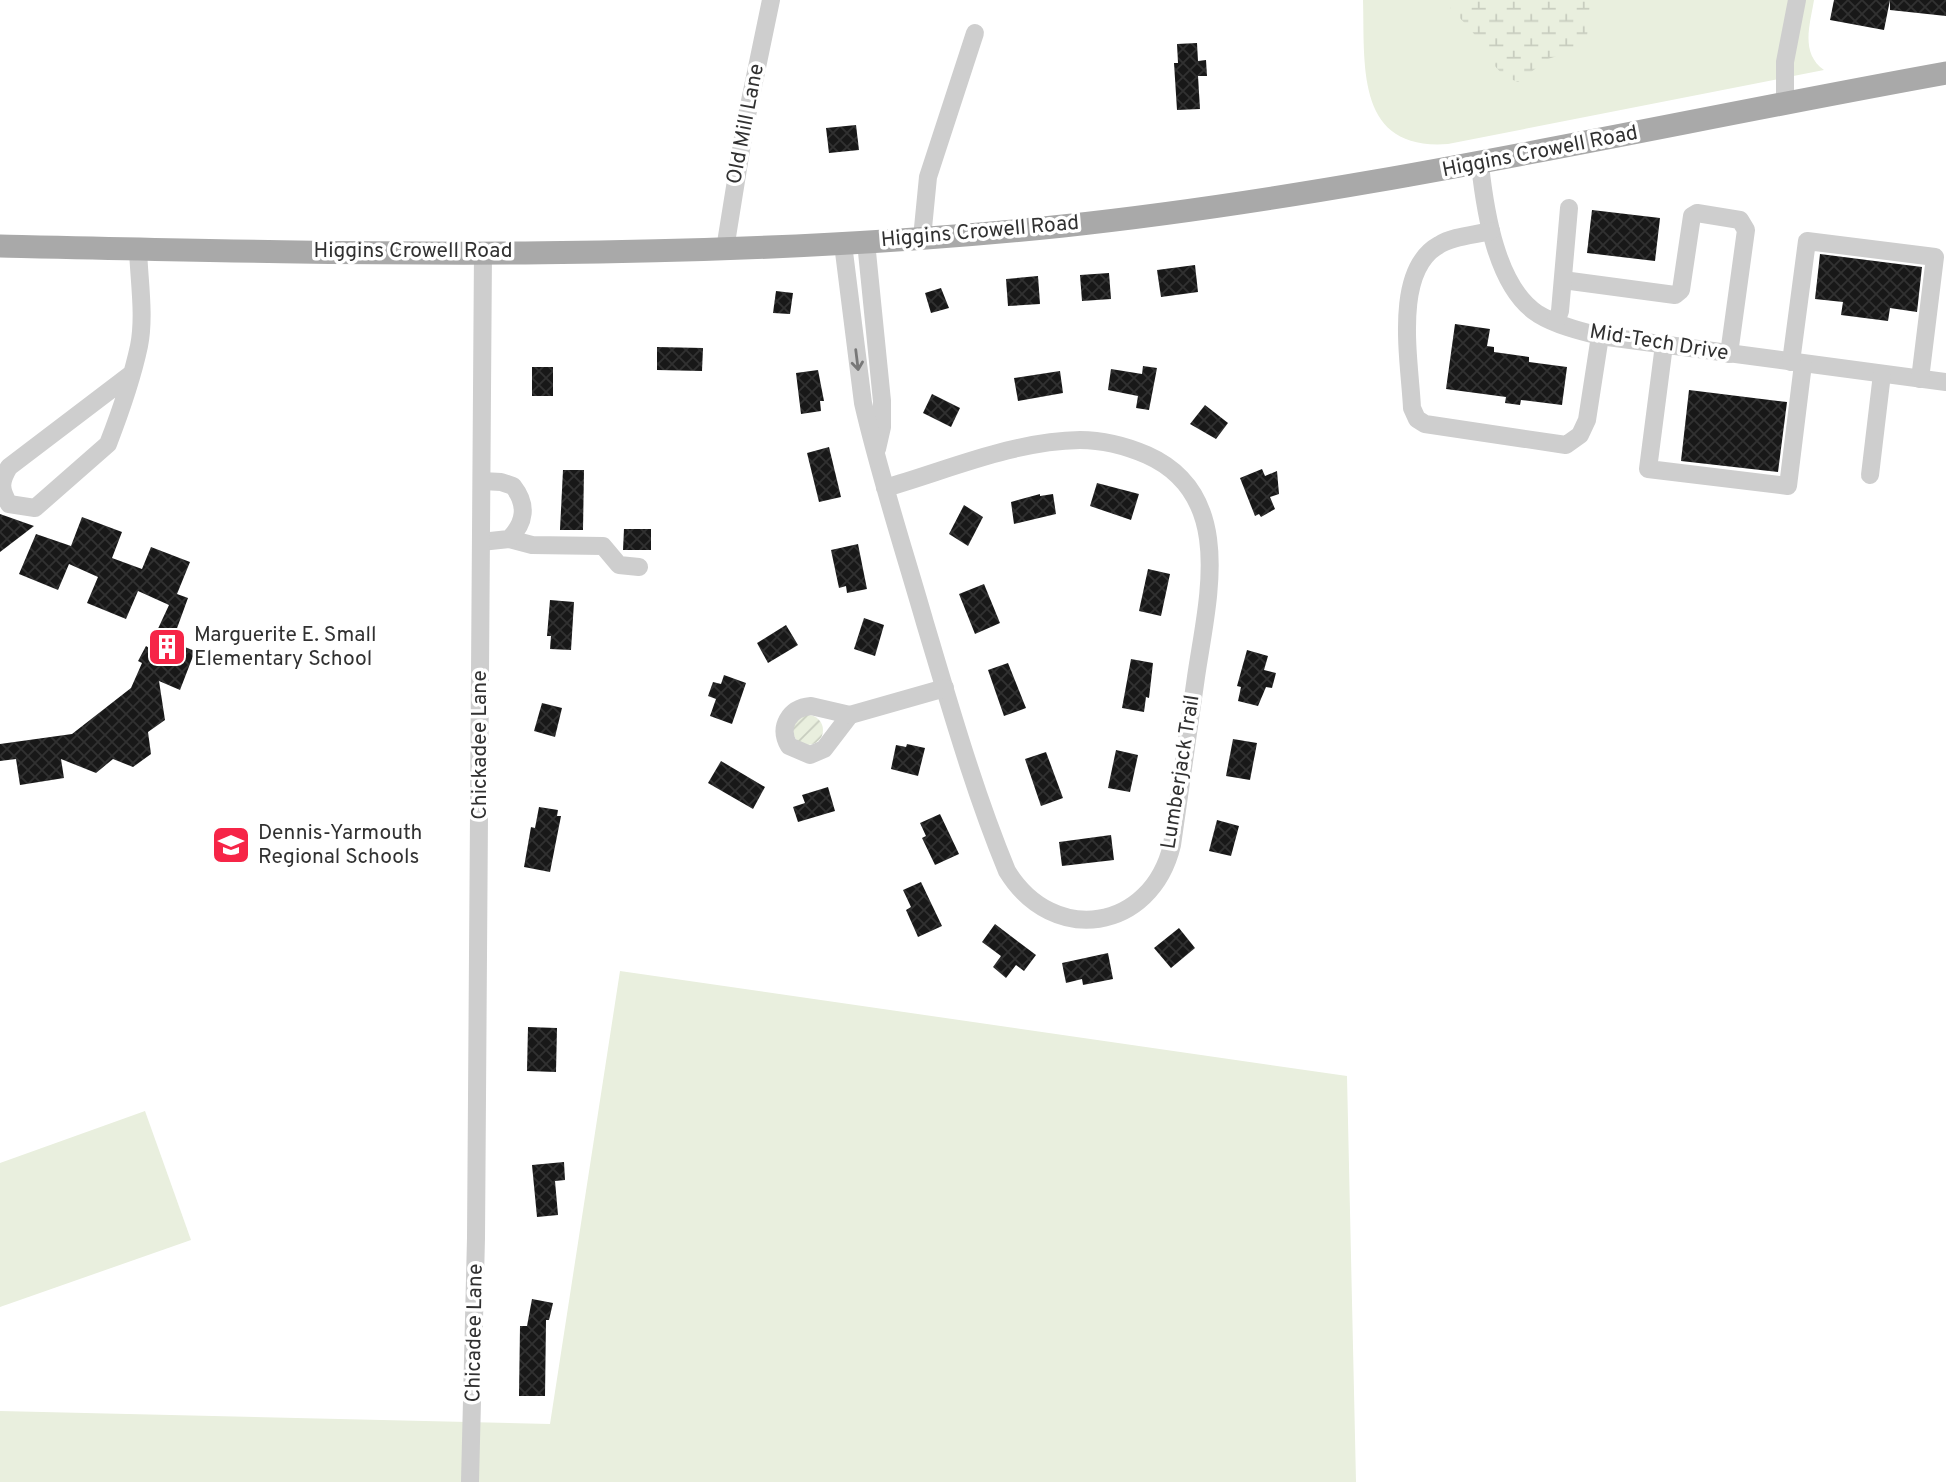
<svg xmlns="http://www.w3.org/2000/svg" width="1946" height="1482" viewBox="0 0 1946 1482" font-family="Overpass,sans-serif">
  <defs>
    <pattern id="wetland-marsh" width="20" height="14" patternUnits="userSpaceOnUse" patternTransform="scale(1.75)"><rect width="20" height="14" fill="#e9efde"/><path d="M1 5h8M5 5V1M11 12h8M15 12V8" fill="none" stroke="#c8cdbf"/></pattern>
    <pattern id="garden-furrows" width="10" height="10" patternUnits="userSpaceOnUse" patternTransform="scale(1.75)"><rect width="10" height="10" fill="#e9efde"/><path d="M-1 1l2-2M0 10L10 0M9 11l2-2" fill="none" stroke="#c8cdbf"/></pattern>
    <pattern id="building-cross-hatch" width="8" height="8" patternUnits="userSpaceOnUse" patternTransform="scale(1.75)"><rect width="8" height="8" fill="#181818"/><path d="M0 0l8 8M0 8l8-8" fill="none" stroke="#313131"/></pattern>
  </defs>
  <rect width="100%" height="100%" fill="#fff"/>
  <!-- green -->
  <g fill="#e9efde">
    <path d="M1363,0h451c-4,25 -14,53 10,70l-376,74c-93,7 -83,-78 -85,-144z"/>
    <path d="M620,971l727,105 9,406h-1356v-71l550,13z"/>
    <path d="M145,1111l46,129 -191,67v-144z"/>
  </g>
  <!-- wetland -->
  <path fill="url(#wetland-marsh)" d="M1444,0h146l-3,37 -15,14 -24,8 -30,23c-24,-8 -31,-29 -44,-48 -9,-12 -21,-22 -30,-34z"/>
  <!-- garden -->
  <circle fill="url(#garden-furrows)" cx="808" cy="730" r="15"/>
  <!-- building -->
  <g fill="url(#building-cross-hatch)">
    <path d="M1834,0h56l-6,30 -54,-10z"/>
    <path d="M1890,0h56v16l-56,-6z"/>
    <path d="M1197,43l1,18 8,-1 1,16h-9l2,33 -23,1 -3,-47h4l-1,-19z"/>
    <path d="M856,125l3,25 -30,3 -3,-25z"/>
    <path d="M1592,210l68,8 -5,43 -68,-8z"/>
    <path d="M1820,254l102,13 -5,45 -27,-4 -2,13 -47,-6 2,-13 -28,-3z"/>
    <path d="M1195,265l3,27 -37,5 -4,-27z"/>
    <path d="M1109,273l2,26 -29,2 -2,-26z"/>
    <path d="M1038,276l2,28 -32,2 -2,-27z"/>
    <path d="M941,288l8,20 -18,5 -6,-20z"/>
    <path d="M776,291l17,2 -3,21 -17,-1z"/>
    <path d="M1455,324l35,5 -3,17 7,1v5l35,5v5l38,5 -5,38 -41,-5 -1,5 -15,-2 1,-6 -60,-8z"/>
    <path d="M657,347l46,1 -1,23 -45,-1z"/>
    <path d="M1143,366l14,2 -8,42 -13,-2 2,-12 -30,-6 3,-21 31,5z"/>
    <rect x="532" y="367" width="21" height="29"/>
    <path d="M818,370l6,31h-4l1,10 -20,3 -5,-41z"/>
    <path d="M1060,371l3,22 -45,8 -4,-23z"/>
    <path d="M1689,390l98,12 -9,70 -97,-11z"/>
    <path d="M932,394l28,14 -9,19 -28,-14z"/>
    <path d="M1205,405l23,18 -12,16 -26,-15z"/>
    <path d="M829,447l12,50 -22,5 -12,-49z"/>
    <path d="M1262,469l3,7 12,-5 2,23 -9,3 5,12 -14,8 -2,-3 -4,2 -15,-38z"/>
    <path d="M563,470h21l-1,60h-23z"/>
    <path d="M1097,483l42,11 -8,26 -41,-14z"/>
    <path d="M1040,494v2l13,-2 3,20 -42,10 -3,-22z"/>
    <path d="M964,505l19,12 -15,29 -19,-12z"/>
    <path d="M0,514l34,12 -34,26z"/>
    <path d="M82,517l40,15 -10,26 30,11 9,-22 39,15 -13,32 11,4 -16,44 23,9 -15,39 -21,-9 6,39 -17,12 3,22 -18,13 -20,-8 -17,14 -35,-14 3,19 -44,7 -4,-26 -16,2v-17l72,-10 59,-46 11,-25 -4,-2 8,-15 3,2 20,-43 -31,-14 -12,28 -39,-16 11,-26 -29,-13 -11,26 -39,-16 17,-40 35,12z"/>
    <path d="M624,529h27v21h-28z"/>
    <path d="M858,544l9,45 -20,4 -1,-7 -7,2 -8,-38z"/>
    <path d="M1148,569l22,5 -9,42 -22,-5z"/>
    <path d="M984,584l16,39 -25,11 -16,-40z"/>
    <path d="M550,600l24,2 -3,48 -21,-1 1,-13h-4z"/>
    <path d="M864,618l20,7 -9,31 -21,-7z"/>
    <path d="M786,625l12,20 -30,18 -11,-20z"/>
    <path d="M1247,650l21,6 -4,14 12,3 -4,15 -6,-1 -8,19 -20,-5 3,-14 -4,-1z"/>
    <path d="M1131,659l22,4 -4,35 -3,-1 -2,15 -22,-4z"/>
    <path d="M1008,663l18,45 -22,8 -16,-46z"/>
    <path d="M724,675l22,8 -14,41 -22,-8 6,-17 -8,-3 5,-14 8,2z"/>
    <path d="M542,703l20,5 -7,29 -21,-6z"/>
    <path d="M1233,739l24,4 -7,37 -24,-4z"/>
    <path d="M907,744l18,4 -7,28 -27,-7 5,-24 10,2z"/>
    <path d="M1116,750l22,5 -8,37 -22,-4z"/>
    <path d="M1046,752l17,46 -22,8 -16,-47z"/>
    <path d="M721,761l44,26 -12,22 -45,-26z"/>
    <path d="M828,787l7,24 -37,11 -5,-15 12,-4 -3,-8z"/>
    <path d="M539,807l19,3 -1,6h4l-11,56 -26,-5 7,-40 4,1z"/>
    <path d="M940,814l19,40 -24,11 -13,-27 4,-2 -6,-13z"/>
    <path d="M1217,820l22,6 -8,30 -22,-5z"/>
    <path d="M1111,835l3,25 -52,6 -3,-24z"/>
    <path d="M921,882l21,44 -24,11 -12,-27 5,-3 -8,-17z"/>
    <path d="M995,924l41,31 -12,16 -8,-6 -10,13 -13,-11 8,-11 -19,-14z"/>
    <path d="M1179,928l16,20 -24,20 -17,-20z"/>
    <path d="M1108,953l5,26 -30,6 -1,-6 -16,4 -4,-20z"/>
    <path d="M528,1027l29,1 -1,44 -29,-1z"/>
    <path d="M564,1162l1,18 -10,1 3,34 -21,2 -5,-52z"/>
    <path d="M532,1299l21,4 -4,17h-3l-1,76h-26l1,-70h7z"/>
  </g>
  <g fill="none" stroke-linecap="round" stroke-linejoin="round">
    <!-- minor -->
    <g stroke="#cecece" stroke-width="18">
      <path d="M1785,103v-41l12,-62"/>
      <path d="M1480,165c5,45 16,122 58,149 18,11 41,17 62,22l346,46"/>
      <path d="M1491,231c-16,4 -38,5 -52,14 -47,26 -29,118 -27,163l5,11 8,5 141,21 14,-10 7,-15 13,-84"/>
      <path d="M922,238l6,-61 47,-144"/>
      <path d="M866,242l16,159v26l-5,22"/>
      <path d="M843,244l20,159c17,74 41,147 62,220 25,83 49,168 82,248 46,75 144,61 165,-26 8,-56 16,-112 24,-168 11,-76 41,-182 -49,-222 -21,-9 -45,-15 -67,-15 -67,1 -132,30 -195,48"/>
      <path d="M725,249l20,-124 26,-125"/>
      <path d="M1563,280l112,15 6,-5 11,-74 5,-3 43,7 6,10 -17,124"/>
      <path d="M1556,322l4,-11 9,-103"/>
      <path d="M1664,345l-16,124 140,17 15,-122"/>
      <path d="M1791,362l16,-121 128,16 -15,122"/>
      <path d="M130,375l-121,92c-9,15 -9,22 0,37l26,4 73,-64c12,-31 24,-65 31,-98 6,-30 0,-66 -1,-97"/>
      <path d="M1870,475l12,-101"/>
      <path d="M509,539l23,6 71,1 16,19 20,2"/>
      <path d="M481,542l28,-3c16,-16 19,-34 4,-53l-12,-4 -19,-1"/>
      <path d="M811,706l39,9 -26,34 -14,6 -21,-9c-11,-19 0,-38 22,-40z"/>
      <path d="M850,715l95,-27"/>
      <path d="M470,1482l6,-244 7,-987"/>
    </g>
    <!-- major -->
    <path stroke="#a9a9a9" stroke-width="23" d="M0,246c354,8 710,17 1063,-20 298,-32 589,-100 883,-153"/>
  </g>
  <!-- one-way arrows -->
  <defs><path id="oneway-shaft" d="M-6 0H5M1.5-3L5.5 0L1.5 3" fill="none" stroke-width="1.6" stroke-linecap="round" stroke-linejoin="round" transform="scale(1.75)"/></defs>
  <use stroke="#787878" href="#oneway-shaft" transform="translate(857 360) rotate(83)"/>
  <!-- icons -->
  <defs>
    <symbol id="building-square" viewBox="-11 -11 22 22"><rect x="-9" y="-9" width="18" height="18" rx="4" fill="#f62547" stroke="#fff"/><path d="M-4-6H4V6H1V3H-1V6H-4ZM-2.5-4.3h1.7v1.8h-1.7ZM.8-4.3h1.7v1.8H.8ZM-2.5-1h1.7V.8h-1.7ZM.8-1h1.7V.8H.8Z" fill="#fff"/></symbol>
    <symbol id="school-square" viewBox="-11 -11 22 22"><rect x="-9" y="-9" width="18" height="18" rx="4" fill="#f62547" stroke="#fff"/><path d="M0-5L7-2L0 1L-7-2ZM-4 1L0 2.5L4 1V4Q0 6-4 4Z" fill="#fff"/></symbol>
  </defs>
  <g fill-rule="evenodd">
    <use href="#building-square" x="145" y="625" width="44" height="44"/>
    <use href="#school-square" x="209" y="823" width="44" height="44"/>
  </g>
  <g text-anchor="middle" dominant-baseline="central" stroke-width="7" stroke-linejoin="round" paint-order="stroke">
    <!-- street labels -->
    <g font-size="21" fill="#313131" stroke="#fff">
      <text transform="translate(746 124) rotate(-79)">Old Mill Lane</text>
      <text transform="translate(1540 152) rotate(-11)">Higgins Crowell Road</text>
      <text transform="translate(980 232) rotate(-5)">Higgins Crowell Road</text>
      <text x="413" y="251">Higgins Crowell Road</text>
      <text transform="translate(1659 343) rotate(9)">Mid-Tech Drive</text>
      <text transform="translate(480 745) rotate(-90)">Chickadee Lane</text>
      <text transform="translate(1181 772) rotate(-81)">Lumberjack Trail</text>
      <text transform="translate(475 1333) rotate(-89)">Chicadee Lane</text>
    </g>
    <!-- poi labels -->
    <g font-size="21" fill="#313131" stroke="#fff" text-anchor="start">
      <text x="194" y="635">Marguerite E. Small<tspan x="194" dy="24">Elementary School</tspan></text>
      <text x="258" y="833">Dennis-Yarmouth<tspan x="258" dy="24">Regional Schools</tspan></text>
    </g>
  </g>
</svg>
